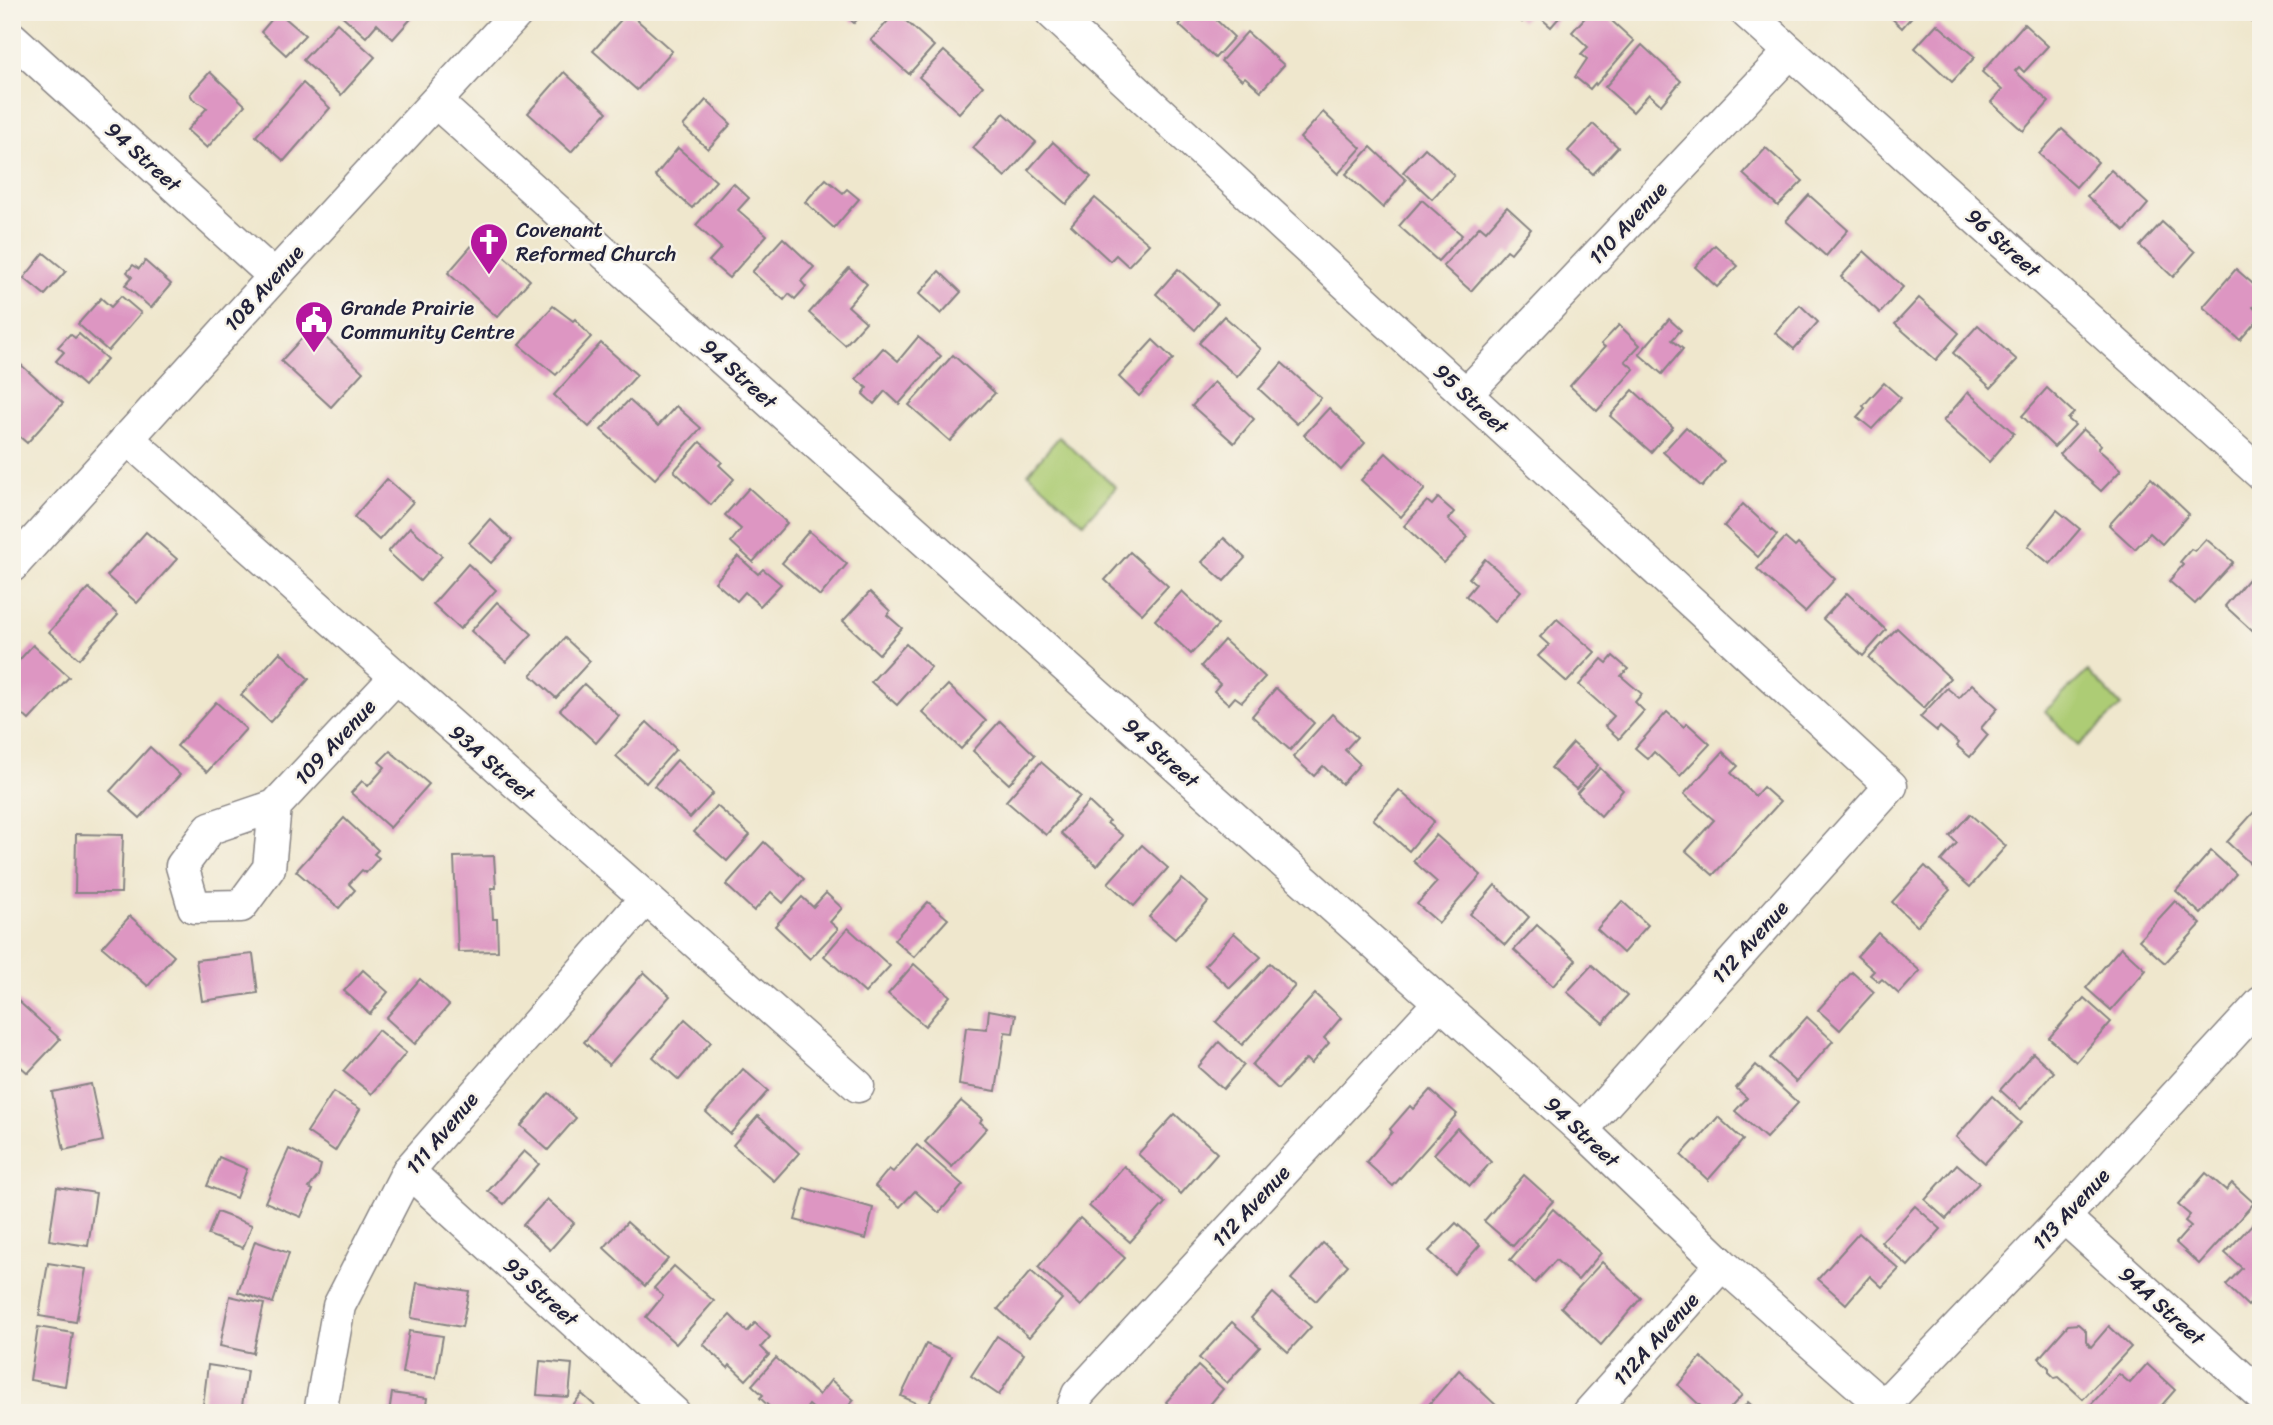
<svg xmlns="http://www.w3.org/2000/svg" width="2273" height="1425" viewBox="0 0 2273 1425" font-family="Sriracha,sans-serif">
  <rect width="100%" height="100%" fill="#f7f3e8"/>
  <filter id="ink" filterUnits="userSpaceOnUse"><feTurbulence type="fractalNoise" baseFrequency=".0143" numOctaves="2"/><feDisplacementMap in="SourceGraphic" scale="14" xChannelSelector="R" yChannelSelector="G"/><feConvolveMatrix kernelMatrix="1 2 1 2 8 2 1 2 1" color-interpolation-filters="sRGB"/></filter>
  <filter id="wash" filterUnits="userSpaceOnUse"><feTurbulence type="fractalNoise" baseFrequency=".00686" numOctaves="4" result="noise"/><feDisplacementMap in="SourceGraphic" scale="28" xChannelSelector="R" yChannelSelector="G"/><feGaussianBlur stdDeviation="1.57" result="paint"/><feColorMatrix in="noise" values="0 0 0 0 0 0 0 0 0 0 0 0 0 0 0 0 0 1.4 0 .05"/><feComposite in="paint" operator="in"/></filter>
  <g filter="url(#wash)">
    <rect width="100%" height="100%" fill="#efe7cd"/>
    <!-- green -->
    <g fill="#adcc74" stroke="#687758" stroke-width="2">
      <path d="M1059,437l57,50 -32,36 -56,-50z"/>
      <path d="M2088,671l33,35 -43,40 -33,-35z"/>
    </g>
    <g id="blocks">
      <!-- building -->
      <g fill="#dd96c2">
        <path d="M278,12l27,23 -19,20 -25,-23z"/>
        <path d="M338,12h79l-24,27 -16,-15 -11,13z"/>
        <path d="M628,12l44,39 -35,39 -44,-39z"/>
        <path d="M842,12h22l-10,11z"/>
        <path d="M896,12l38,34 -25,28 -38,-34z"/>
        <path d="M1190,12h18l26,25 -19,21 -36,-33z"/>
        <path d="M1511,12h19l-8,10z"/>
        <path d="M1534,12h30l-13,15z"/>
        <path d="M1590,12h12l32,29 -38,44 -1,-2 -5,6 -15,-12 12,-18 -6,-5 7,-7 -16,-15z"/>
        <path d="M1885,12h31l-14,16z"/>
        <path d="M2246,12h15v18l-17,-15z"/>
        <path d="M337,23l38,34 -34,38 -38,-35z"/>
        <path d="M1937,24l38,33 -23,25 -37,-34z"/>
        <path d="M2024,24l24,22 -24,26 -5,-5 -4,4 34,31 -26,29 -32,-29 11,-12 -20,-18z"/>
        <path d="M1247,32l37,33 -23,26 -16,-14 -3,3 -21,-19z"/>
        <path d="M1642,45l39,36 -20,24 -12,-11 -16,18 -28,-25z"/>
        <path d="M944,51l39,35 -24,27 -40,-36z"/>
        <path d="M210,72l35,33 -38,43 -20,-18 20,-22 -14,-9 -3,-5z"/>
        <path d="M564,72l43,40 -36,40 -43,-39z"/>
        <path d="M303,83l27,25 -46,53 -28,-25z"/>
        <path d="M706,100l25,24 -23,25 -25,-23z"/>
        <path d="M1323,112l38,36 -23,26 -38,-36z"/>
        <path d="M1004,113l32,29 -31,35 -32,-29z"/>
        <path d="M1593,124l25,23 -25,27 -25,-23z"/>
        <path d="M2062,129l36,33 -22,25 -37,-33z"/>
        <path d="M1053,142l38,35 -25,27 -38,-34z"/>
        <path d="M1371,147l35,33 -23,28 -37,-34z"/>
        <path d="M678,148l38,33 -24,27 -37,-32z"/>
        <path d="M1425,148l29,27 -22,24 -29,-27z"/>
        <path d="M1766,148l37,33 -25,25 -35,-32z"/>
        <path d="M2111,170l37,34 -23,27 -38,-35z"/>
        <path d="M826,179l17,14 4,-4 12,10 -25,29 -29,-26z"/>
        <path d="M733,183l16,15 -11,12 29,25 -38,43 -20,-17 12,-13 -25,-23z"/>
        <path d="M1809,195l39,35 -22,26 -40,-35z"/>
        <path d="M1095,198l54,46 -21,22 -12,-11 -6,6 -39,-36z"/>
        <path d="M1422,200l40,35 -24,26 -39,-35z"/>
        <path d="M1507,207l24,22 -20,24 -4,-3 -36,41 -28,-25 37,-40 6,5z"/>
        <path d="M2162,222l33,30 -22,25 -33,-31z"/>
        <path d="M481,235l49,45 -33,37 -49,-44z"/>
        <path d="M783,238l31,29 -13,14 5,6 -11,12 -6,-5 -5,6 -32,-28z"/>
        <path d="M1715,245l23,21 -21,21 -22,-20z"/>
        <path d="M1864,251l39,36 -23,26 -39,-36z"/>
        <path d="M44,253l22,18 -21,24 -21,-17z"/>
        <path d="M145,261l26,23 -20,24 -26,-23 7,-8 -5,-5 6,-7 6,4z"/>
        <path d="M849,268l18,16 -19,22 18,16 -21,23 -36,-32z"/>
        <path d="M1178,269l39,35 -22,26 -39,-36z"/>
        <path d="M2236,269l25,22v7l-8,9 8,9 -21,24 -37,-33z"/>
        <path d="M939,271l22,21 -20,22 -22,-20z"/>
        <path d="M121,296l20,17 -33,38 -30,-27 23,-26 10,9z"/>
        <path d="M1919,298l40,35 -23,27 -41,-36z"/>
        <path d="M1800,305l18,17 -24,27 -19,-16z"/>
        <path d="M553,306l20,15 2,-2 16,18 -35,38 -37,-30z"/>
        <path d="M1224,316l37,33 -24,28 -38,-34z"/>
        <path d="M1669,319l12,11 -9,10 11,9 -21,25 -23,-20z"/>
        <path d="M1619,325l21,20 -15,16 9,8 -37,42 -27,-25 35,-39 -4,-3z"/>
        <path d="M1978,325l39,35 -26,28 -38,-35z"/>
        <path d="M313,326l50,46 -32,35 -50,-46z"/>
        <path d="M70,334l5,4 4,-4 28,25 -23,27 -28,-25 8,-9 -6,-5z"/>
        <path d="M918,337l23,19 -42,48 -14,-13 -11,13 -11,-10 4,-6 -11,-9 27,-31 15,13z"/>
        <path d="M1153,340l20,19 -34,37 -20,-19z"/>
        <path d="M601,343l36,32 -48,52 -35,-32z"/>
        <path d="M953,355l42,38 -45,48 -41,-36z"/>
        <path d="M19,363l44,40 -36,40 -15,-13v-59z"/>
        <path d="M1282,363l39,35 -24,26 -38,-35z"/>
        <path d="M1214,382l40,37 -20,24 -42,-37z"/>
        <path d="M1884,383l17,15 -29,31 -15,-12 8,-9 -2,-2z"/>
        <path d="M2047,388l27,25 -6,6 7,6 -21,22 -32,-31z"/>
        <path d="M1633,390l40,37 -22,25 -41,-36z"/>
        <path d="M1968,392l46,41 -25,29 -46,-41z"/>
        <path d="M629,400l29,26 18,-20 25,22 -46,51 -54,-49z"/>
        <path d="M1329,408l36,35 -24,27 -37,-35z"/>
        <path d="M1686,427l38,34 -22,26 -39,-35z"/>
        <path d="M2083,429l18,16 -3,4 23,21 -20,21 -41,-37z"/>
        <path d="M700,442l22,20 -3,3 15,14 -23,26 -37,-34z"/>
        <path d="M1386,453l39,36 -24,28 -40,-37z"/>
        <path d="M2151,478l38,36 -27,30 -12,-11 -15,16 -26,-24z"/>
        <path d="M387,479l26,23 -34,38 -25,-23z"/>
        <path d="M749,488l38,35 -34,39 -22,-20 10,-13 -16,-14z"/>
        <path d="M1438,498l16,14 -6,7 20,18 -24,26 -40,-37 23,-25 5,4z"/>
        <path d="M1743,504l34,31 -19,22 -34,-31z"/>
        <path d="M2057,510l23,19 -30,35 -22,-18z"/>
        <path d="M490,519l22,21 -21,23 -22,-20z"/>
        <path d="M410,527l32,29 -22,25 -32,-29z"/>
        <path d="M809,531l38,33 -27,32 -38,-33z"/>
        <path d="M146,532l31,27 -40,44 -30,-27z"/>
        <path d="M1224,538l21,20 -21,23 -22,-19z"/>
        <path d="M1785,538l10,9 3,-3 37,35 -30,33 -48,-43z"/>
        <path d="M2206,539l27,23 -38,42 -26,-23 14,-16 -3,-3 11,-13 4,2z"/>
        <path d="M1130,552l38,34 -26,28 -37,-34z"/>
        <path d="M738,556l20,18 5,-5 18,15 -21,22 -15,-14 -8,9 -22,-19z"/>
        <path d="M1485,559l36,32 -27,31 -28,-26 10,-12 -7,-6z"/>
        <path d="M468,564l28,26 -36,39 -27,-25z"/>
        <path d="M2248,579l13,12v48l-36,-33z"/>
        <path d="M89,588l29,27 -39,44 -30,-27z"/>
        <path d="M1182,591l36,34 -27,29 -36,-34z"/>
        <path d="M870,592l20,19 -3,4 15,13 -23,26 -36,-33z"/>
        <path d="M1847,593l39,37 -23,26 -40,-37z"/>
        <path d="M497,602l35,32 -26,28 -35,-31z"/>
        <path d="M1557,619l38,33 -28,30 -29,-26 11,-11 -9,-8z"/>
        <path d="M1897,628l53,50 -26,30 -55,-50z"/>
        <path d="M565,638l25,23 -34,37 -25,-23z"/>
        <path d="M1224,640l41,37 -23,25 -7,-5 -6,7 -15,-13 6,-7 -19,-18z"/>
        <path d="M906,644l25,23 -34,38 -26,-23z"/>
        <path d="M33,645l36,32 -40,43 -17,-15v-37z"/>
        <path d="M280,652l29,27 -39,43 -29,-27z"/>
        <path d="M1613,656l15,13 -7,7 21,18 -7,8 9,9 -25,28 -14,-13 9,-10 -35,-31 23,-26 5,4z"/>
        <path d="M584,684l35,32 -23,27 -36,-33z"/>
        <path d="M1972,684l26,24 -17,20 7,7 -18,22 -13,-11 2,-3 -19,-16 -3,4 -17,-14 27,-29 12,10z"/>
        <path d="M948,685l38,36 -25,28 -39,-37z"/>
        <path d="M1276,688l38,35 -24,27 -38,-34z"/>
        <path d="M216,702l30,27 -39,43 -30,-26z"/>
        <path d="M1667,712l17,15 3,-4 23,21 -30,32 -26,-24 -6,7 -13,-11z"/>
        <path d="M1332,714l25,23 -12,13 15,14 -18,20 -19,-18 -9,10 -21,-19z"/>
        <path d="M1000,721l35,34 -26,29 -36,-33z"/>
        <path d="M647,722l29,27 -30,34 -30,-27z"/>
        <path d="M1573,743l25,22 -22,24 -25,-21z"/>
        <path d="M150,747l30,28 -40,43 -30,-27z"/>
        <path d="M390,751l39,33 -39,44 -39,-35 11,-12 6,5 17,-19 -6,-5z"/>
        <path d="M1723,752l15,14 -7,7 24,23 8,-9 17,15 -67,73 -27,-24 28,-31 -30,-26z"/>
        <path d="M677,760l36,33 -23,25 -36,-32z"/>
        <path d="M1041,762l39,34 -34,39 -40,-34z"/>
        <path d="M1600,768l23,22 -22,26 -24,-23z"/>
        <path d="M1399,790l35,31 -25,30 -36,-32z"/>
        <path d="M1089,802l20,19 -2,2 16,13 -26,30 -36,-33z"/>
        <path d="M2261,804v52l-9,9 -25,-23z"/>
        <path d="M717,806l33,29 -23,26 -33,-29z"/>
        <path d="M1970,814l36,32 -36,41 -29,-26 16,-18 -7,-7z"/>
        <path d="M344,818l34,32 -4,4 5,4 -13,15 -4,-3 -13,14 6,6 -16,18 -43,-37z"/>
        <path d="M76,834l47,1 -2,58h-46z"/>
        <path d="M1436,835l45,40 -42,48 -22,-19 20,-22 -24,-21z"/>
        <path d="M764,842l40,37 -21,24 -12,-11 -17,19 -28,-26z"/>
        <path d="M1142,845l26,23 -34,38 -26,-23z"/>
        <path d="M2211,851l25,23 -35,40 -25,-23z"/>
        <path d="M494,856l2,32h-5l2,31h4l1,32 -40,1 -4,-95z"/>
        <path d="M1925,866l25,24 -33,36 -25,-24z"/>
        <path d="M1182,879l26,23 -33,37 -26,-22z"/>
        <path d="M1495,885l34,32 -24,28 -35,-31z"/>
        <path d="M826,893l16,15 -12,14 8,7 -28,30 -35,-33 27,-29 11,10z"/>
        <path d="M1622,901l26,24 -25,28 -26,-24z"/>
        <path d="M2175,901l26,23 -36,39 -26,-23z"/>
        <path d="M928,902l20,17 -34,38 -20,-17z"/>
        <path d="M130,916l44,40 -26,30 -46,-39z"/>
        <path d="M1537,925l39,35 -23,26 -39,-36z"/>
        <path d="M848,928l42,38 -25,27 -41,-37z"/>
        <path d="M1234,933l27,24 -31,31 -25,-23z"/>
        <path d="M1878,933l42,38 -21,23 -17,-15 -3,3 -9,-7 4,-4 -17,-15z"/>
        <path d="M2121,947l25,23 -35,40 -25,-22z"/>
        <path d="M253,954l5,39 -56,8 -6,-41z"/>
        <path d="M1270,963l25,23 -53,59 -26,-23z"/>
        <path d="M914,964l36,32 -25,30 -37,-32z"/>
        <path d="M1592,965l35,31 -24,27 -36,-31z"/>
        <path d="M363,970l25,22 -18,22 -26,-23z"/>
        <path d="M644,972l26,24 -61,69 -25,-23z"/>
        <path d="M1852,972l22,20 -34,38 -22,-20z"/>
        <path d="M420,979l29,26 -34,39 -29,-26z"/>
        <path d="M1315,994l26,24 -17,20 5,5 -18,21 -5,-5 -28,30 -26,-24z"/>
        <path d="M2084,998l27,24 -35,40 -27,-24z"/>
        <path d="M16,999l44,40 -32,34 -16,-14v-55z"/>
        <path d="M989,1010l27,5 -3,18 -8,-1 -9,59 -37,-6 7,-58 21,2z"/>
        <path d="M1807,1017l26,24 -37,41 -26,-24z"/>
        <path d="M685,1019l26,23 -32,38 -26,-23z"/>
        <path d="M378,1030l28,23 -34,41 -29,-23z"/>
        <path d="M1219,1042l25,23 -21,24 -25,-22z"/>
        <path d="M2033,1053l21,19 -33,37 -21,-19z"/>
        <path d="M1756,1065l42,38 -32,35 -31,-27 12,-13 -11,-10z"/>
        <path d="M743,1069l25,22 -38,43 -24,-22z"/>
        <path d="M91,1084l12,57 -39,9 -12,-58z"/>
        <path d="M1430,1090l27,24 -64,72 -27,-24 26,-30 -2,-3 20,-23 3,3z"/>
        <path d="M333,1092l27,17 -25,42 -28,-19z"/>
        <path d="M549,1093l27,25 -28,32 -27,-24z"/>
        <path d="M1992,1096l29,27 -36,40 -29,-26z"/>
        <path d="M961,1101l21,18 -2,3 7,6 -35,39 -27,-25z"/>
        <path d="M1175,1114l42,39 -36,41 -43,-40z"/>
        <path d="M758,1116l41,37 -25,28 -41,-36z"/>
        <path d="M1718,1117l25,23 -35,40 -27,-25 14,-15 2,1z"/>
        <path d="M1457,1128l34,34 -21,24 -36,-32z"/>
        <path d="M917,1145l46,40 -24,28 -24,-22 -15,16 -25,-21 14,-17 4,3z"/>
        <path d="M289,1149l32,16 -3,11 -9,12 4,2 -12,27 -36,-15z"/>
        <path d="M524,1151l15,13 -35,40 -16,-13z"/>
        <path d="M219,1157l28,12 -11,29 -29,-12z"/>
        <path d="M1957,1164l22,19 -33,36 -21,-19z"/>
        <path d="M1124,1166l41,37 -35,39 -41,-36z"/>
        <path d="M2206,1173l20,17 6,-7 22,20 -55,61 -23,-21 15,-17 -6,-5 5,-6 -12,-10z"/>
        <path d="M1524,1175l29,26 -40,45 -29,-25z"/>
        <path d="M57,1187l39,6 -8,53 -39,-6z"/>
        <path d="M804,1188l69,20 -7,31 -71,-19z"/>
        <path d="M547,1199l27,24 -24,27 -27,-25z"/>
        <path d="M1915,1206l26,23 -33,37 -27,-24z"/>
        <path d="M1553,1209l48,44 -23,27 -22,-20 -21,23 -25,-23z"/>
        <path d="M217,1212l35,13 -9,23 -35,-13z"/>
        <path d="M1080,1218l45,40 -44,48 -43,-39z"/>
        <path d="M2256,1220l5,4v68l-13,14 -22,-21 16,-17 -17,-15z"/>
        <path d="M627,1222l41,37 -23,27 -41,-38z"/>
        <path d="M1456,1223l24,22 -26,29 -25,-23z"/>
        <path d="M1859,1233l40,36 -17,18 -12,-11 -24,28 -28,-25z"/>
        <path d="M255,1241l34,12 -16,50 -35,-11z"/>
        <path d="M1323,1243l25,22 -32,36 -25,-22z"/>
        <path d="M1602,1262l39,36 -40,47 -40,-38z"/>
        <path d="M48,1263l38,6 -10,53 -37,-6z"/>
        <path d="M674,1266l40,35 -38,43 -30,-27 17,-21 -9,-8z"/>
        <path d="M1031,1271l31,28 -33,38 -31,-28z"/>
        <path d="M417,1283l52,8 -7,36 -51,-9z"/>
        <path d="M1273,1293l38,34 -23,25 -37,-34z"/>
        <path d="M230,1296l34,8 -11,49 -33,-7z"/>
        <path d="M730,1315l17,17 8,-9 15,14 -9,10 8,8 -23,25 -16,-15 -2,3 -25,-24z"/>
        <path d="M1232,1322l28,25 -33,36 -28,-25z"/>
        <path d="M2078,1324l8,7v10l5,6 18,-21 22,21 -48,52 -24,-22 -4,1 -6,-6v-4l-10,-10 29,-33z"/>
        <path d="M38,1327l35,6 -8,53 -35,-6z"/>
        <path d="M409,1331l34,5 -7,42 -34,-5z"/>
        <path d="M997,1336l27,18 -25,41 -28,-19z"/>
        <path d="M926,1344l26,12 -25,52 -26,-12z"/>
        <path d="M1701,1357l41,38 -16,18h-18l-30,-28z"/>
        <path d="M776,1358l43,37 12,-15 23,20 -12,13h-24l-9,-8 -6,8h-27l-16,-15 3,-3 -11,-10z"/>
        <path d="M540,1361l32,3 -3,33 -32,-2z"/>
        <path d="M2147,1364l28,26 -20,23 -9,-2 -59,2 -2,-2 34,-37 11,9z"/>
        <path d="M208,1365l39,6 -6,42h-39z"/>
        <path d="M1198,1366l25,23 -20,24h-26l-11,-11z"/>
        <path d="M1459,1370l42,40 -3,3h-72l-2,-3z"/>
        <path d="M392,1393l35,5 -2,15h-36z"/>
        <path d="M582,1394l21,19h-37z"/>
        <path d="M1748,1402l12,11h-21z"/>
      </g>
    </g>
  </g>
  <g filter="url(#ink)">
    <use href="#blocks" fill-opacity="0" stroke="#888484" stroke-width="2"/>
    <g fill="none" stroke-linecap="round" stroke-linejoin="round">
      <defs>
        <g id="minor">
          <path d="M1051,12l840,774 -309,344"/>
          <path d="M1746,12l515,462"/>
          <path d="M12,38l262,238"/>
          <path d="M436,102l1146,1028 140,134 161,142 4,7"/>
          <path d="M1466,394l324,-342"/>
          <path d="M127,438l731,648"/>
          <path d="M12,566l271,-299 235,-255"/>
          <path d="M275,806l-6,62 -28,38 -47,1 -12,-41 28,-38 65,-22 120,-128"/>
          <path d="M408,1171l266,242"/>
          <path d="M2064,1217l197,178"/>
          <path d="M1883,1406l181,-189 197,-214"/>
          <path d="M320,1413l19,-107 69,-135 238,-273"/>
          <path d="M1071,1413l7,-19 361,-391"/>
          <path d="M1589,1413l133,-149"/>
        </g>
      </defs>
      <!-- minor casing -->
      <use href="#minor" stroke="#888484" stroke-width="35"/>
      <!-- minor -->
      <use href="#minor" stroke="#fff" stroke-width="32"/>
    </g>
  </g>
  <!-- icons -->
  <defs>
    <symbol id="church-pin" viewBox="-11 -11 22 30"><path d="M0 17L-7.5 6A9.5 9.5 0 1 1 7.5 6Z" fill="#b5179e" stroke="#f7f3e8"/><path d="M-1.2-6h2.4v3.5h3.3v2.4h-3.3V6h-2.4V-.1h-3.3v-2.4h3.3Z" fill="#fff"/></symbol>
    <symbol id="civic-pin" viewBox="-11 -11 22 30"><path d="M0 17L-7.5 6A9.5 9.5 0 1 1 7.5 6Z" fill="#b5179e" stroke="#f7f3e8"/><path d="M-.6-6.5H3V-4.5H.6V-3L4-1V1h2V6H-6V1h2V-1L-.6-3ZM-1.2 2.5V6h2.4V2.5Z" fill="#fff"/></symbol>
  </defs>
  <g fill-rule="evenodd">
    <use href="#church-pin" x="467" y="220" width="44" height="60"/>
    <use href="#civic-pin" x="292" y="298" width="44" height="60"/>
  </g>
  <g text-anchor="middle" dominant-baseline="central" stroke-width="5" stroke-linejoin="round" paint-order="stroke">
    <!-- street labels -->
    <g font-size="21" fill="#22223b" stroke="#f7f3e8">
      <text transform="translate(143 157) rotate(42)">94 Street</text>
      <text transform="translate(1628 223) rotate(-47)">110 Avenue</text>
      <text transform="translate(2003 243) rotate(42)">96 Street</text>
      <text transform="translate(264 288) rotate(-48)">108 Avenue</text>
      <text transform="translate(739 374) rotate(42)">94 Street</text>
      <text transform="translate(1471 399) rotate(43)">95 Street</text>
      <text transform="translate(335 742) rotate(-47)">109 Avenue</text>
      <text transform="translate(1161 753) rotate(42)">94 Street</text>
      <text transform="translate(492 763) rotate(41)">93A Street</text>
      <text transform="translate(1750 942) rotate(-48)">112 Avenue</text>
      <text transform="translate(1582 1132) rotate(43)">94 Street</text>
      <text transform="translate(442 1133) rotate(-50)">111 Avenue</text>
      <text transform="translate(1251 1206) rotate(-47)">112 Avenue</text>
      <text transform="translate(2071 1209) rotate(-47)">113 Avenue</text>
      <text transform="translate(541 1292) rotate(42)">93 Street</text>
      <text transform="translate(2162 1306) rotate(42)">94A Street</text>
      <text transform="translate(1656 1339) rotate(-48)">112A Avenue</text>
    </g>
    <!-- poi labels -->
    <g font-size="21" fill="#22223b" stroke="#f7f3e8" text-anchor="start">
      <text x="516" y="230">Covenant<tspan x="516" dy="24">Reformed Church</tspan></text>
      <text x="341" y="308">Grande Prairie<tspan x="341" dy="24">Community Centre</tspan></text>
    </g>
  </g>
  <!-- margin -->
  <rect width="2273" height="1425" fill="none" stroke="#f7f3e8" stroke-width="42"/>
</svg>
